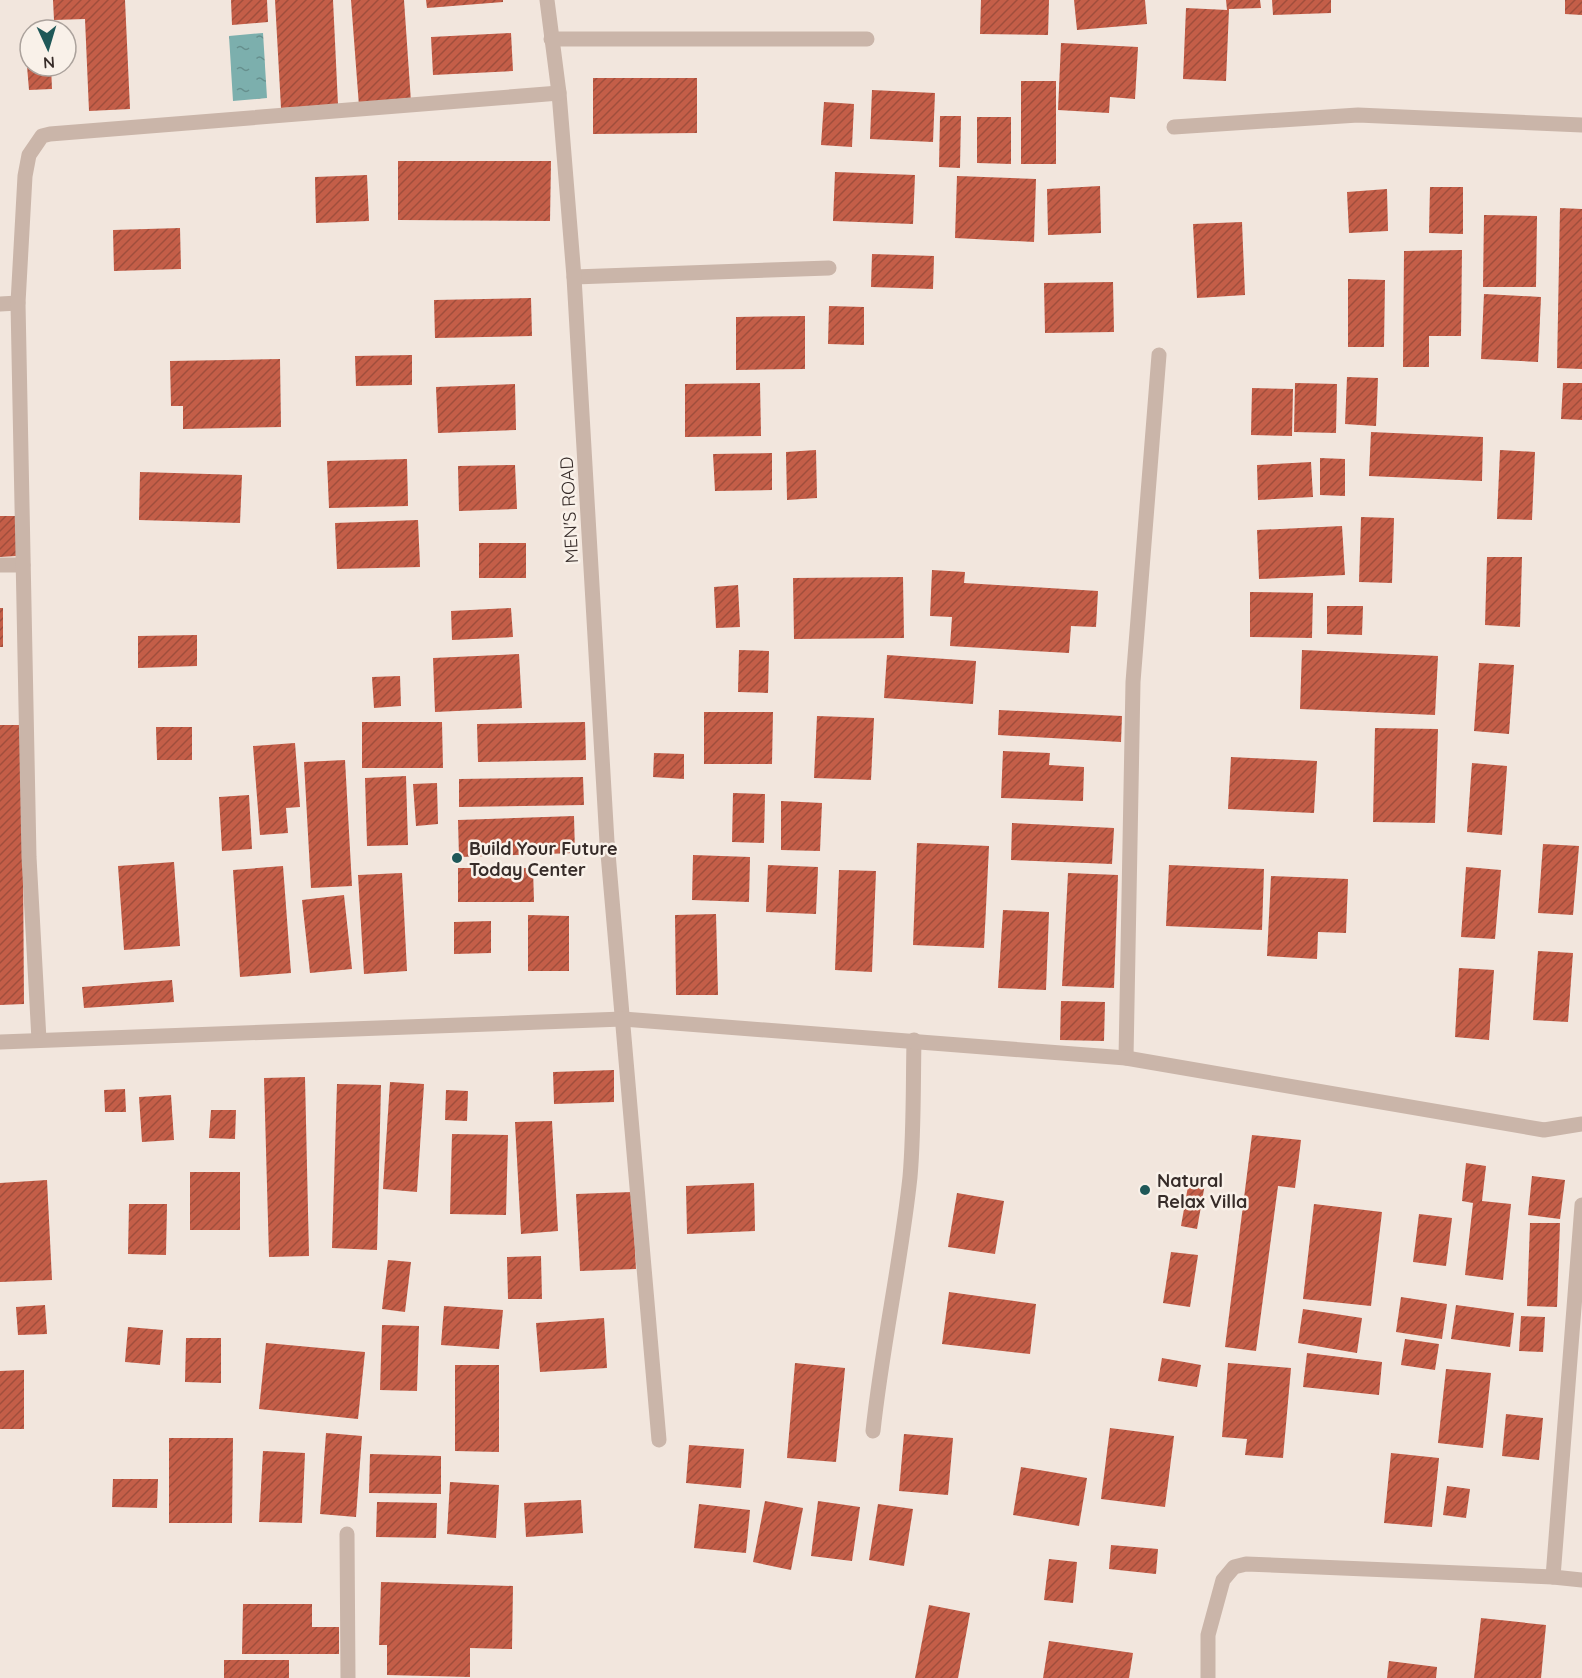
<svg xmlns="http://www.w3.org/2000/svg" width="1582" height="1678" viewBox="0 0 1582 1678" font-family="Quicksand,sans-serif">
  <defs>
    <pattern id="water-ripples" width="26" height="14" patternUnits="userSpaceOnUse" patternTransform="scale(1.5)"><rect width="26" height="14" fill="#7cafad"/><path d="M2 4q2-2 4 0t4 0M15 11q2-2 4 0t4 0" fill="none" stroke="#668f8d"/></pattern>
    <pattern id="building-hatch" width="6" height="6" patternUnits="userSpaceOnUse" patternTransform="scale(1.5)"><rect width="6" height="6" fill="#c45e48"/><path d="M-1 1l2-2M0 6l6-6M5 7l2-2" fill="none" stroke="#a04e3c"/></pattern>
  </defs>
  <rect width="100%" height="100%" fill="#f2e6dd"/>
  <!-- water -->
  <path fill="url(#water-ripples)" d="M263,33l4,65 -34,3 -4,-65z"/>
  <!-- building -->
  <g fill="url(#building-hatch)">
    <path d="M53,0h72l5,109 -41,2 -4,-92 -31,1z"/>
    <path d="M231,0h36l1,22 -36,3z"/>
    <path d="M275,0h58l5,105 -57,3z"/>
    <path d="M351,0h53l7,102 -52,4z"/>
    <path d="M426,0h77v2l-76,6z"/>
    <path d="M981,0h68l-1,35 -68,-1z"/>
    <path d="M1074,0h71l2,24 -70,6z"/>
    <path d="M1226,0h34l1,8 -32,1 -3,72 -43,-2 3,-71 41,2z"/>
    <path d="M1272,0h59v13l-58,2z"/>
    <path d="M1565,0h17v15l-17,-1z"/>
    <path d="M511,33l2,38 -80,4 -2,-38z"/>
    <path d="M1061,43l77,4 -3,52 -25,-2 -1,16 -51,-3z"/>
    <path d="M26,54h4v12h21l1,23 -23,1z"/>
    <path d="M593,78h104v55l-104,1z"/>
    <rect x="1021" y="81" width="35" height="83"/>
    <path d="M872,90l63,3 -2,49 -63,-3z"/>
    <path d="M824,102l30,2 -2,43 -31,-2z"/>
    <path d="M940,116h21l-1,52 -21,-1z"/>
    <path d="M977,117h34v47l-34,-1z"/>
    <path d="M398,161h153l-1,60 -152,-1z"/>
    <path d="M835,172l80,3 -2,49 -80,-3z"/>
    <path d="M367,175l2,46 -53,2 -1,-46z"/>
    <path d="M957,176l79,3 -2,63 -79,-4z"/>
    <path d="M1100,186l1,47 -53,2 -1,-46z"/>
    <path d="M1430,187h33v47l-34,-1z"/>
    <path d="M1387,189l1,42 -39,2 -2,-41z"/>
    <path d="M1560,208l22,1v160l-25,-1z"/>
    <path d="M1484,215l53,1 -1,71h-53z"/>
    <path d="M1242,222l3,73 -48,3 -4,-74z"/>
    <path d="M180,228l1,41 -67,2 -1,-41z"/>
    <path d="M1462,250l-1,86h-32v31h-26l1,-116z"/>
    <path d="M872,254l62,2 -1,33 -62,-2z"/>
    <path d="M1348,279l37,1 -1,67h-36z"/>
    <path d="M1113,282l1,50 -69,1 -1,-50z"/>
    <path d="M1484,294l57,3 -3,65 -57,-3z"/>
    <path d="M531,298l1,38 -97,2 -1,-38z"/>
    <path d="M829,306l35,1v38l-36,-1z"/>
    <path d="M805,316v53l-69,1v-53z"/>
    <path d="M412,355v30l-56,1 -1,-30z"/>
    <path d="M280,359l1,68 -98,2v-23h-12l-1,-45z"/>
    <path d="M1347,377l31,1 -2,48 -31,-2z"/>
    <path d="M760,383l1,53 -76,1v-53z"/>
    <path d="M1295,383l42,1 -1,49 -42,-1z"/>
    <path d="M1563,383h19v37l-21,-1z"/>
    <path d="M515,384l1,46 -78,3 -2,-46z"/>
    <path d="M1252,388l41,1 -1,47 -41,-1z"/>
    <path d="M1371,432l112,5 -1,44 -113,-5z"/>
    <path d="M816,450l1,48 -30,2 -1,-48z"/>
    <path d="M1500,450l35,2 -3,68 -35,-1z"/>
    <path d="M772,453v37l-57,1 -2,-37z"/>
    <path d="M1320,458l25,1v37l-25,-1z"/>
    <path d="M407,459l1,47 -79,2 -2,-47z"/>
    <path d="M1311,462l2,35 -55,3 -1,-35z"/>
    <path d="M515,465l2,44 -58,2 -1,-45z"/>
    <path d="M140,472l102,3 -2,48 -101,-3z"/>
    <path d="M0,516h16v40l-16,1z"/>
    <path d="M1361,517l33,1 -2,65 -33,-1z"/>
    <path d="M418,520l2,47 -83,2 -2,-46z"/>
    <path d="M1342,526l3,49 -86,4 -2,-49z"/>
    <rect x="479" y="543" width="47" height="35"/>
    <path d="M1487,557h35l-2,70 -35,-2z"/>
    <path d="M932,570l33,2 -1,11 134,8 -2,36 -25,-1 -2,27 -119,-7 2,-29 -22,-1z"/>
    <path d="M903,577l1,61 -110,1 -1,-61z"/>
    <path d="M738,585l2,42 -24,1 -2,-41z"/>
    <path d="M1250,592l63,1 -1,45 -62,-1z"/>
    <path d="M1327,606h36l-1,29 -35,-1z"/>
    <rect x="0" y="608" width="3" height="39"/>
    <path d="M511,608l2,29 -61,3 -1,-29z"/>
    <path d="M197,635v31l-59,2v-32z"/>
    <path d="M739,650l30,1 -1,42 -30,-1z"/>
    <path d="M1302,650l136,6 -3,59 -135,-6z"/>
    <path d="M519,654l3,54 -87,4 -2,-54z"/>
    <path d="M887,655l89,6 -3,43 -89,-6z"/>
    <path d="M1479,663l35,2 -5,69 -35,-3z"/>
    <path d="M400,676l1,30 -27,2 -2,-31z"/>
    <path d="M999,710l123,6 -1,26 -123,-7z"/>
    <path d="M704,712h69l-1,52h-68z"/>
    <path d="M817,716l57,2 -3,62 -57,-2z"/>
    <path d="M362,722h80l1,46h-81z"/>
    <path d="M585,722l1,38 -108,2 -1,-38z"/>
    <path d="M0,725h22l2,279 -24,1z"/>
    <path d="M156,727h36v33h-35z"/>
    <path d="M1375,728l63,1 -3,94 -62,-1z"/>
    <path d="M295,743l5,64 -14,1 2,25 -28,2 -7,-89z"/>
    <path d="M1003,751l47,2 -1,12 35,2 -1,34 -82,-3z"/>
    <path d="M654,753l30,1v25l-31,-2z"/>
    <path d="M1231,757l86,4 -3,52 -86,-4z"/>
    <path d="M345,760l7,126 -41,2 -7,-126z"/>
    <path d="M1472,763l35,3 -5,69 -35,-3z"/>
    <path d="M406,776l2,69 -41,1 -2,-68z"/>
    <path d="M583,777l1,28 -125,2v-28z"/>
    <path d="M437,783l1,41 -22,2 -3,-42z"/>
    <path d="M733,793l32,1 -1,49 -32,-1z"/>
    <path d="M249,795l3,54 -30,2 -3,-54z"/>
    <path d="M781,801l41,2 -2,48 -39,-1z"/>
    <path d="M574,816l1,37 -116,4 -1,-37z"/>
    <path d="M1012,823l102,5 -2,36 -101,-4z"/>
    <path d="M917,843l72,3 -5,102 -71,-3z"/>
    <path d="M1543,844l36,2 -6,69 -35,-2z"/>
    <path d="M693,855l57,2 -1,45 -57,-2z"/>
    <path d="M174,862l6,84 -56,4 -6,-84z"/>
    <path d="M768,865l50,2 -2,47 -50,-2z"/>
    <path d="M1169,865l95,4 -2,61 -96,-4z"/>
    <path d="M283,866l8,107 -51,4 -7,-107z"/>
    <path d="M1466,867l35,3 -6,69 -34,-2z"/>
    <path d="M458,868h75l1,34h-76z"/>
    <path d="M839,870l37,1 -4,101 -37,-2z"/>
    <path d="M402,873l5,98 -43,3 -6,-99z"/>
    <path d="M1068,873l50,2 -4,113 -52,-2z"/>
    <path d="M1271,876l77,3 -2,54 -28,-1 -1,27 -50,-3z"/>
    <path d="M344,895l8,74 -42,4 -8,-73z"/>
    <path d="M1003,910l46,2 -3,78 -48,-2z"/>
    <path d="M716,914l2,81h-42l-1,-80z"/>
    <path d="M528,915l41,1v55h-41z"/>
    <path d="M491,921v32l-37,1v-32z"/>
    <path d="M1538,951l35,2 -5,69 -35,-2z"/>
    <path d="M1459,968l35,2 -5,70 -34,-3z"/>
    <path d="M172,980l2,22 -90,6 -2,-21z"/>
    <path d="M1061,1001l44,1 -1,39 -44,-1z"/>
    <path d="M614,1070v32l-60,2 -1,-32z"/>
    <path d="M305,1077l4,179 -40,1 -5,-179z"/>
    <path d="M390,1082l34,2 -7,108 -34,-3z"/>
    <path d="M337,1084l44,1 -4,165 -45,-2z"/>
    <path d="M125,1089l1,23h-21l-1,-22z"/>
    <path d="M446,1090l22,1 -1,30 -22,-1z"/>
    <path d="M171,1095l3,45 -32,2 -3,-45z"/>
    <path d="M211,1110h25l-1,29 -26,-1z"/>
    <path d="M552,1121l6,110 -37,3 -6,-112z"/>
    <path d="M452,1134l56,1 -2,80 -56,-1z"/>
    <path d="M1252,1135l49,5 -6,48 -17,-2 -22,165 -31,-4z"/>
    <path d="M1466,1163l20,3 -4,35 29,3 -8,76 -38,-5 8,-72 -11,-2z"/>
    <rect x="190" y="1172" width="50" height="58"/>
    <path d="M1190,1175l16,3 -9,51 -16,-3z"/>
    <path d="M1532,1176l33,4 -5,39 -32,-4z"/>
    <path d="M47,1180l5,100 -52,2v-99z"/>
    <path d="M754,1183l1,48 -68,3 -1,-48z"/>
    <path d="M632,1192l4,77 -56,2 -4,-77z"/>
    <path d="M957,1193l47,8 -9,53 -47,-7z"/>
    <path d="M129,1204h38l-1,51 -38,-1z"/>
    <path d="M1314,1204l68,8 -11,94 -68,-7z"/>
    <path d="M1419,1214l33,4 -6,48 -33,-4z"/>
    <path d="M1530,1223h30l-3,84 -30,-1z"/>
    <path d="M1171,1252l27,3 -8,52 -27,-4z"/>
    <path d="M541,1256l1,43h-34l-1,-42z"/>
    <path d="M388,1260l23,2 -6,50 -23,-3z"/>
    <path d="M949,1292l87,12 -6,50 -88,-10z"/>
    <path d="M1401,1297l46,7 -5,35 -46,-7z"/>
    <path d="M45,1305l2,29 -29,1 -2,-28z"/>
    <path d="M1456,1305l58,8 -4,34 -59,-8z"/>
    <path d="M444,1306l59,4 -4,39 -58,-4z"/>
    <path d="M1303,1309l59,9 -5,35 -59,-10z"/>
    <path d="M1521,1316l24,1 -2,35 -24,-1z"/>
    <path d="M604,1318l3,50 -67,4 -4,-49z"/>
    <path d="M382,1325l37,1 -2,65 -37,-1z"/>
    <path d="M128,1327l35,3 -3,35 -35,-3z"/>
    <path d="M186,1338h35v45l-36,-1z"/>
    <path d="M1405,1339l34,5 -4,26 -34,-5z"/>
    <path d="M266,1343l99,9 -7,67 -99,-10z"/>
    <path d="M1307,1353l75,9 -3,33 -76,-8z"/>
    <path d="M1162,1358l39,7 -4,22 -39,-6z"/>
    <path d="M795,1363l50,5 -9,94 -49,-4z"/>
    <path d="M1228,1363l63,5 -8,90 -38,-3 2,-16 -25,-2z"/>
    <path d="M455,1365h44v87l-44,-1z"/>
    <path d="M1446,1369l45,4 -8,75 -45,-5z"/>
    <path d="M24,1370v59h-24v-58z"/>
    <path d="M1506,1414l37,4 -4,42 -37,-4z"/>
    <path d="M1110,1428l64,8 -9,71 -64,-8z"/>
    <path d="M326,1433l36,3 -6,81 -36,-3z"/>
    <path d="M904,1434l49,4 -5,57 -49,-4z"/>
    <path d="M169,1438h64l-1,85h-63z"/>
    <path d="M689,1445l55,4 -3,39 -55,-5z"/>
    <path d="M263,1451l42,2 -3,70 -43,-1z"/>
    <path d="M1391,1453l48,5 -7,69 -48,-4z"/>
    <path d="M370,1454l71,2v38l-72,-1z"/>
    <path d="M1021,1467l66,11 -8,48 -66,-11z"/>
    <path d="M113,1479h45l-1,29 -45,-1z"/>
    <path d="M450,1482l49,3 -3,53 -49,-4z"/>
    <path d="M1447,1486l23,3 -4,29 -23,-3z"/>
    <path d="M581,1500l2,33 -57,4 -2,-34z"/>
    <path d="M765,1501l38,7 -12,62 -38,-8z"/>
    <path d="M818,1501l42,6 -8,54 -41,-5z"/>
    <path d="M377,1502l60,1 -1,35 -60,-1z"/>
    <path d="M699,1504l51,6 -4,43 -52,-5z"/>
    <path d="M878,1504l35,5 -9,57 -35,-6z"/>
    <path d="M1111,1545l47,4 -2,25 -47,-5z"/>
    <path d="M1049,1559l28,3 -4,41 -29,-3z"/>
    <path d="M381,1582l132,4 -1,63 -42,-1v29l-83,-2v-30h-8z"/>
    <path d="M243,1604h69v23h27v27h-97z"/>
    <path d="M929,1605l41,8 -12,65h-43z"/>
    <path d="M1481,1618l65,7 -5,53h-67z"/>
    <path d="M1049,1641l84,12 -4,25h-86z"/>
    <rect x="224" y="1660" width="65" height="18"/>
    <path d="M1389,1661l48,6 -1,11h-49z"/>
  </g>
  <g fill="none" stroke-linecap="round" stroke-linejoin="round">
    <!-- service -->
    <g stroke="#cab5a9" stroke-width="15">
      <path d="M574,277l255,-9"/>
      <path d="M0,565h23"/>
      <path d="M1553,1577l29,3"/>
    </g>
    <!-- minor -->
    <g stroke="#cab5a9" stroke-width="15">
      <path d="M547,0l12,93 15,184 33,565 52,598"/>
      <path d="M551,39h316"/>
      <path d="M1174,127l184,-12 224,10"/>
      <path d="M0,304l18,-1"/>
      <path d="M39,1040l-10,-183 -11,-554 7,-127 4,-21 13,-19 8,-2 509,-41"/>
      <path d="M1126,1058l7,-376 26,-327"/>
      <path d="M873,1431c9,-85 28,-169 37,-254 4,-45 3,-91 4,-137"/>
      <path d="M347,1534l1,144"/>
      <path d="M1208,1678v-43l15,-55 11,-13 12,-3 307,13 29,-372"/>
    </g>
    <!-- tertiary -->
    <path stroke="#cab5a9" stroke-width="15" d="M0,1042l623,-23 503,39 418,72 38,-6"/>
  </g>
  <!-- markers -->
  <g fill="#1f5858" stroke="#f9f1e9" stroke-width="2">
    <circle cx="457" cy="858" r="6"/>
    <circle cx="1145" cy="1190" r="6"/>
  </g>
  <g text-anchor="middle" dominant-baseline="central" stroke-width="5" stroke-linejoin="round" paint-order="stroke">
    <!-- street labels -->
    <g font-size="18" fill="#372c29" stroke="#f9f1e9">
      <text transform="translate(569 510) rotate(-93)">MEN'S ROAD</text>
    </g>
    <!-- poi labels -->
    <g font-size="18" font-weight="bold" fill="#372c29" stroke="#f9f1e9" text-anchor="start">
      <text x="469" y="848">Build Your Future<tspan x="469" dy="21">Today Center</tspan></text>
      <text x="1157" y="1180">Natural<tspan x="1157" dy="21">Relax Villa</tspan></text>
    </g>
  </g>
  <!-- north arrow -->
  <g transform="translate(48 48) rotate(176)"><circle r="28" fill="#f9f1e9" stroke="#aba29c" stroke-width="1.5"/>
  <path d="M0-4.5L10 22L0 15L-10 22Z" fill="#1f5858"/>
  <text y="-9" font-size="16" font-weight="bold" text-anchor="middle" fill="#372c29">N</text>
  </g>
</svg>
